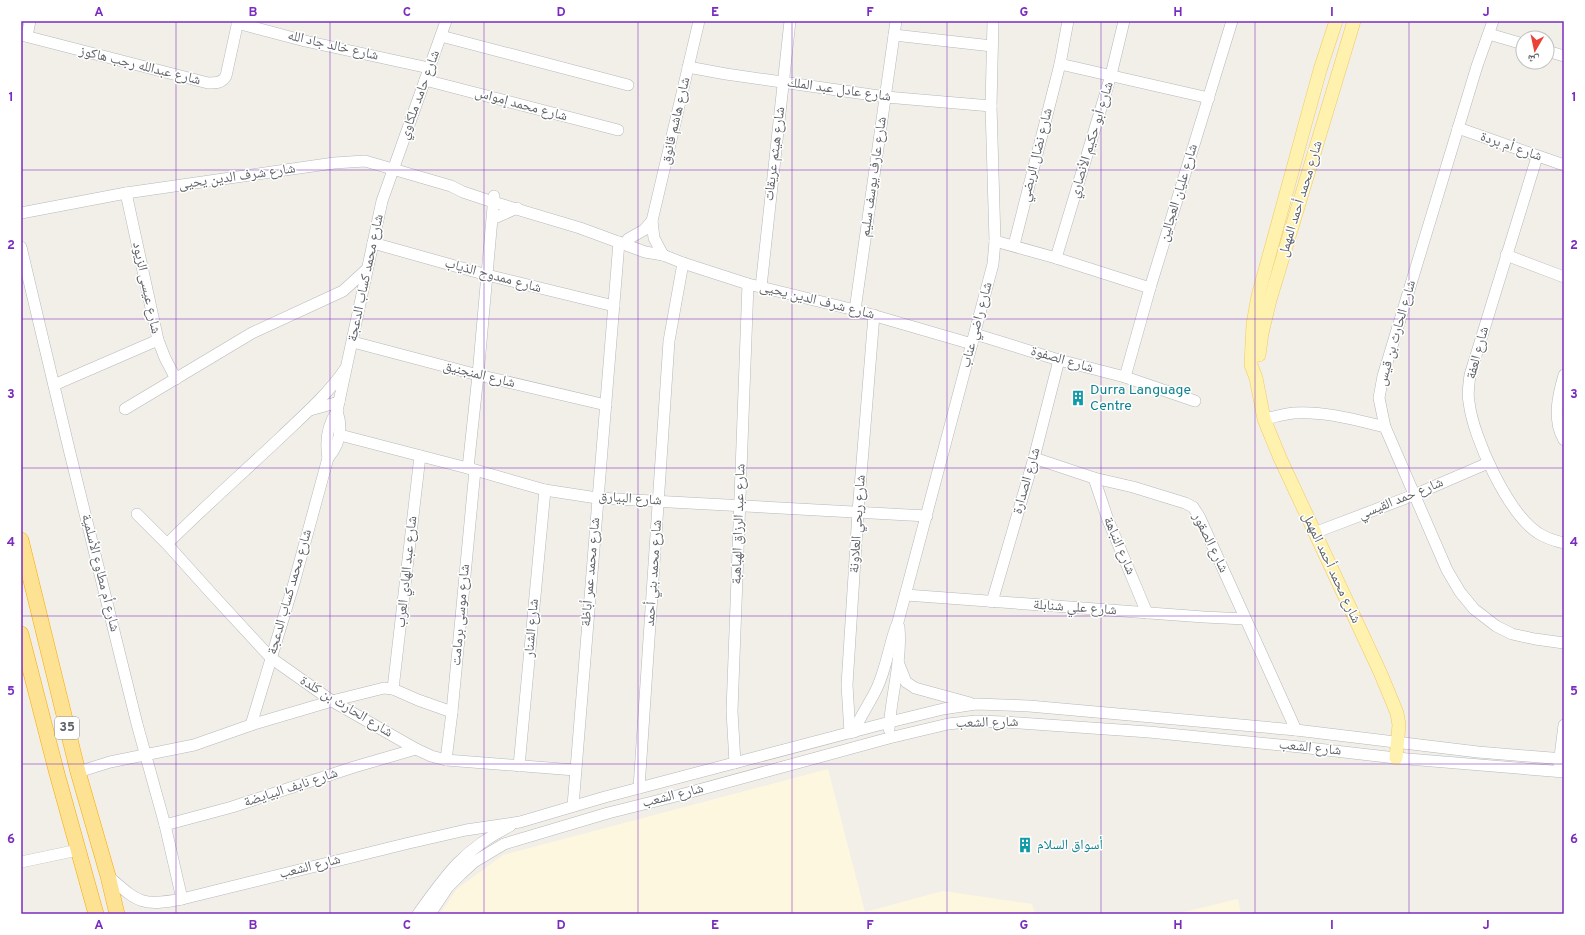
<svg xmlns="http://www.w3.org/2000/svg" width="1585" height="935" viewBox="0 0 1585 935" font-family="Overpass,'Noto Naskh Arabic',sans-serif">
  <rect width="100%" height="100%" fill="#f1efe8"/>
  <!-- commercial -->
  <g fill="#fef7e0">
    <path d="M828,769l37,143 78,-21 89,13 3,10h-595l17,-25 46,-34z"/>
    <path d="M1238,899l3,15h-65l41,-10z"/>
  </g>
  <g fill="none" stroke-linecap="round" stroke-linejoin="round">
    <defs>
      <g id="minor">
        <path d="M1493,21l-16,45 -94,310 -4,22 6,29 62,143 13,22 14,17 22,17 16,8 23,5 29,4"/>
        <path d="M237,23l68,18 124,27"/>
        <path d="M1489,34l34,10"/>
        <path d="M21,35l187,48c8,0 14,0 18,-7l12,-55"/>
        <path d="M894,35l98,11"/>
        <path d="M27,36l3,-15"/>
        <path d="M441,36l187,49"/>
        <path d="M1547,51l17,5"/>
        <path d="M1060,64l149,34"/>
        <path d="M688,67l38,7 160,23 105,9"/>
        <path d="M425,80l193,50"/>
        <path d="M1458,128l106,37"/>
        <path d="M1537,157l-67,218c-1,9 -3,18 -1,27 4,36 39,111 69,131 8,5 17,8 26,10"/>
        <path d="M126,193l32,147 7,18 11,21"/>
        <path d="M21,213l105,-20 208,-30 31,-2 86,25 12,6 30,10 87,26 65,24 18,3"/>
        <path d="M497,217l20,-9"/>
        <path d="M628,239l16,-9 8,-9"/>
        <path d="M995,241l61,17 94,30"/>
        <path d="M373,243l114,32 127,31"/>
        <path d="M1014,245l46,-181 8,-43"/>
        <path d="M21,247l48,202 68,275 28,101 17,74"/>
        <path d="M657,251l6,4 20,8 65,21 107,26 117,34"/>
        <path d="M663,255l-9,-17 -2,-17 47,-200"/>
        <path d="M1506,255l58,22"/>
        <path d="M1056,258l55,-183 13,-54"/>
        <path d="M761,287l29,-266"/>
        <path d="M855,310l41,-289"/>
        <path d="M975,334l84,26 66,17 70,24"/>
        <path d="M353,342l125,33 128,30"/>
        <path d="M1564,375c-6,21 -12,45 0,65"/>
        <path d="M1125,377l25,-89 82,-267"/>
        <path d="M54,385l104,-45"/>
        <path d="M125,409l127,-76 91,-42 24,-22"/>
        <path d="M310,410l29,-8"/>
        <path d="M1264,419c10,-2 20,-5 30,-6 31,-2 62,7 91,14"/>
        <path d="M340,435l135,35 70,20 52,8 330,18"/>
        <path d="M328,458c-3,-17 -1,-32 9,-47l45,-210 64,-180"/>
        <path d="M1034,458l60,20 39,9 52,16 8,4 6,9 97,214"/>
        <path d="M468,468l10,-93 16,-179"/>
        <path d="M1094,478l14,42 39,93"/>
        <path d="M137,514l30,30 44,49 60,65 61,43 84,48 15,7 15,4 129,10"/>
        <path d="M1314,533l100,-38 74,-32"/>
        <path d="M167,544c37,-37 77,-72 115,-108 22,-21 46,-42 63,-67"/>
        <path d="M906,595l298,22 41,2"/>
        <path d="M992,602l42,-144 25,-98"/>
        <path d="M898,662l8,20 9,6 55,15"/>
        <path d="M393,689l27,-233"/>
        <path d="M251,725l43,-142 34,-125c12,-14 15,-29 9,-47"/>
        <path d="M889,729c2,-34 13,-68 10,-102"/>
        <path d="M854,732c6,-16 16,-29 23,-44 10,-21 12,-45 21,-66l95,-358 2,-23 -4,-135 2,-85"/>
        <path d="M850,733l-3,-48 11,-173 16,-197"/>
        <path d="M446,760l6,-48 23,-242"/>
        <path d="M735,763l-3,-52 16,-427"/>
        <path d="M1559,765l5,-40"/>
        <path d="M519,766l26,-276"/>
        <path d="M78,772l32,-10 84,-17 57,-20 81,-24 52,-13 9,1 25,11 34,12"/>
        <path d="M639,788l30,-447 14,-78"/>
        <path d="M573,806l46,-564"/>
        <path d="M165,825l67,-18 122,-40 62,-18"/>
        <path d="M21,862l57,-12"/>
        <path d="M108,876c30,26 33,31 74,23l227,-56 57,-13 54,-8 85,-25 285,-75 53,-13 33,-5 53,2 267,24 182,22 86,7"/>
        <path d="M418,914c29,-41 46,-65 92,-88"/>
        <path d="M430,914l18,-27 13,-13 13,-12 30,-18 104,-31 72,-18 209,-57 59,-14 28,-3 29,1 144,10 151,15 96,11 168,14"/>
      </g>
      <g id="major">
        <path d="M1336,21l-16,49 -62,226 -5,28 -2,41 5,13 8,41 16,39 100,214 17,41 2,12 -3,33"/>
        <path d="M1259,355l3,-22 8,-33 84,-279"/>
      </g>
      <g id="highway">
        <path d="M21,540l57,232 30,104 9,38"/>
        <path d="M21,634l35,136 40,144"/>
      </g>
    </defs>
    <!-- minor casing -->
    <use href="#minor" stroke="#b5b8bc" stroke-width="12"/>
    <!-- major casing -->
    <use href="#major" stroke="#f2c960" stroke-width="14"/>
    <!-- highway casing -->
    <use href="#highway" stroke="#f9ab00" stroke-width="16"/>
    <!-- minor -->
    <use href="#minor" stroke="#fff" stroke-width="11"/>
    <!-- major -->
    <use href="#major" stroke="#fff2af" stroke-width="13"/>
    <!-- highway -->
    <use href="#highway" stroke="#fde293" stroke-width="15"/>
  </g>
  <!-- grid -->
  <path fill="none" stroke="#7b2cbf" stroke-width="1" stroke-opacity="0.55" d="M176,21v893M330,21v893M484,21v893M638,21v893M792,21v893M947,21v893M1101,21v893M1255,21v893M1409,21v893M21,170h1543M21,319h1543M21,468h1543M21,616h1543M21,764h1543"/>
  <!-- icons -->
  <defs>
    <symbol id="building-bare" viewBox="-9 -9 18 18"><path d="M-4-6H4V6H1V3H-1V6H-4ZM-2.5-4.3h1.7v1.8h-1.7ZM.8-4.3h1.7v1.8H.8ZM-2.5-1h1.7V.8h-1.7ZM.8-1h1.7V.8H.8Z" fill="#0f9aa8" stroke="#fff" stroke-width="2.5" paint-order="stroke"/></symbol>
  </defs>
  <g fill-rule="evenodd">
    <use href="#building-bare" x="1067" y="387" width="22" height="22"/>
    <use href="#building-bare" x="1014" y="834" width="22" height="22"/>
  </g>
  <g text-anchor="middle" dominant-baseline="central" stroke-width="3" stroke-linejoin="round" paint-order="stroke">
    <!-- shield labels -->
    <rect fill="#fff" stroke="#8f9295" stroke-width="1" x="55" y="717" width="24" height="22" rx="3"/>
    <g font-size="13" font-weight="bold" fill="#5f6368">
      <text x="67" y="728">35</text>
    </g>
    <!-- street labels -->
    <g font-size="14" fill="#5f6368" stroke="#fff">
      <text transform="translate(333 46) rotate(13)">شارع خالد جاد الله</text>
      <text transform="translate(140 66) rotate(14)">شارع عبدالله رجب هاكوز</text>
      <text transform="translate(839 90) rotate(8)">شارع عادل عبد الملك</text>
      <text transform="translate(420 95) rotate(-70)">شارع حامد ملكاوي</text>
      <text transform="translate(521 105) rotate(15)">شارع محمد إمواس</text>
      <text transform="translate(676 121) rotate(-77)">شارع هاشم قانوق</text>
      <text transform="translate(1092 140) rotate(-73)">شارع أبو حكيم الأنصاري</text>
      <text transform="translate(1511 147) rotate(19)">شارع أم بردة</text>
      <text transform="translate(775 154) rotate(-83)">شارع هيثم عريقات</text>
      <text transform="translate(1037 155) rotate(-76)">شارع نضال الربضي</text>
      <text transform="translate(237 177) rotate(-8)">شارع شرف الدين يحيى</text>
      <text transform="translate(874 177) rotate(-82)">شارع عارف يوسف سليم</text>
      <text transform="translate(1179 193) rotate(-73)">شارع عليان العجالين</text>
      <text transform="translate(1301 199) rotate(-73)">شارع محمد أحمد المهمل</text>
      <text transform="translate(493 276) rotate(15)">شارع ممدوح الذياب</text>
      <text transform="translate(366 278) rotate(-78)">شارع محمد كساب الدعجة</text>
      <text transform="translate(146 288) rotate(78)">شارع عيسى الزيود</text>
      <text transform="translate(817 301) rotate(14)">شارع شرف الدين يحيى</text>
      <text transform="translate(977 325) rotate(-75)">شارع راضي عناب</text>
      <text transform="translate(1397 333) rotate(-74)">شارع الحارث بن قيس</text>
      <text transform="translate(1478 353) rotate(-75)">شارع العفة</text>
      <text transform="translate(1062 360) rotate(16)">شارع الصفوة</text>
      <text transform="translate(479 375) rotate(14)">شارع المنجنيق</text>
      <text transform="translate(1027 481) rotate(-74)">شارع الصدارة</text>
      <text transform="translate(630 499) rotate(4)">شارع البيارق</text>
      <text transform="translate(1401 499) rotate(-22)">شارع حمد القيسي</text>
      <text transform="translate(739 524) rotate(-88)">شارع عبد الرزاق الهباهبة</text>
      <text transform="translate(858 524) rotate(-86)">شارع ربحي العلاونة</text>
      <text transform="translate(1210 543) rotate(64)">شارع الصقور</text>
      <text transform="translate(1119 546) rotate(67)">شارع النباهة</text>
      <text transform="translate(1331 568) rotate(65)">شارع محمد أحمد المهمل</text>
      <text transform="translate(407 572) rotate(-84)">شارع عبد الهادي العرب</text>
      <text transform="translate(591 572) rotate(-85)">شارع محمد عمر أباظة</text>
      <text transform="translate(100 573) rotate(76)">شارع أم مطاوع الأسلمية</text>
      <text transform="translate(654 573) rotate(-86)">شارع محمد بني أحمد</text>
      <text transform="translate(290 592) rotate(-74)">شارع محمد كساب الدعجة</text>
      <text transform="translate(1075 608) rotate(4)">شارع علي شنابلة</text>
      <text transform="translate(461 615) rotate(-85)">شارع موسى برمامت</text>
      <text transform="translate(532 628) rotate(-85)">شارع الشنار</text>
      <text transform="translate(346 707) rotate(31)">شارع الحارث بن كلدة</text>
      <text transform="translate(987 723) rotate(-1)">شارع الشعب</text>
      <text transform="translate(1310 748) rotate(6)">شارع الشعب</text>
      <text transform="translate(291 788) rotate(-18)">شارع نايف البيايضة</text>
      <text transform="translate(673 796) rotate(-14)">شارع الشعب</text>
      <text transform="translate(310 867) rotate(-14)">شارع الشعب</text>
    </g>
    <!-- culture labels -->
    <g font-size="14" fill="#0d838f" stroke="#fff" text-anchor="start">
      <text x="1090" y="390">Durra Language<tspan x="1090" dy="16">Centre</tspan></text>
      <text x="1037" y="845">أسواق السلام</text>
    </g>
  </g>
  <!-- border -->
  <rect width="1585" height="935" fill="none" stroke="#ffffff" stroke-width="44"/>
  <!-- north arrow -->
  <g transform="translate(1535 50) rotate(189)"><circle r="19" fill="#ffffff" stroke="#bfc1c3"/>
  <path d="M0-3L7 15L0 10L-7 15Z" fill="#ea4335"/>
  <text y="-6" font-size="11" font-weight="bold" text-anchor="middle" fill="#5f6368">ش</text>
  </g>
  <rect x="22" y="22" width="1541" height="891" fill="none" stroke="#7b2cbf" stroke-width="1.5"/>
  <g font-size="13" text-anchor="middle" font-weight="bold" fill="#7b2cbf">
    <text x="99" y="16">A</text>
    <text x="253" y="16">B</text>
    <text x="407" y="16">C</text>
    <text x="561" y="16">D</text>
    <text x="715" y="16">E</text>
    <text x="870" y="16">F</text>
    <text x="1024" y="16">G</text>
    <text x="1178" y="16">H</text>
    <text x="1332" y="16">I</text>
    <text x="1486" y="16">J</text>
    <text x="11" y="101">1</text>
    <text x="1574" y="101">1</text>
    <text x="11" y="249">2</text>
    <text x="1574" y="249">2</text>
    <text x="11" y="398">3</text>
    <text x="1574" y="398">3</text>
    <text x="11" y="546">4</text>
    <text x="1574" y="546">4</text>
    <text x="11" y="695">5</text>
    <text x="1574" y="695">5</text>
    <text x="11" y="843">6</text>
    <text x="1574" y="843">6</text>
    <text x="99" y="929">A</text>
    <text x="253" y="929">B</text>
    <text x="407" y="929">C</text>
    <text x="561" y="929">D</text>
    <text x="715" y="929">E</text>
    <text x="870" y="929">F</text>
    <text x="1024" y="929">G</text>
    <text x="1178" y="929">H</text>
    <text x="1332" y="929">I</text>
    <text x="1486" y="929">J</text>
  </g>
</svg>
